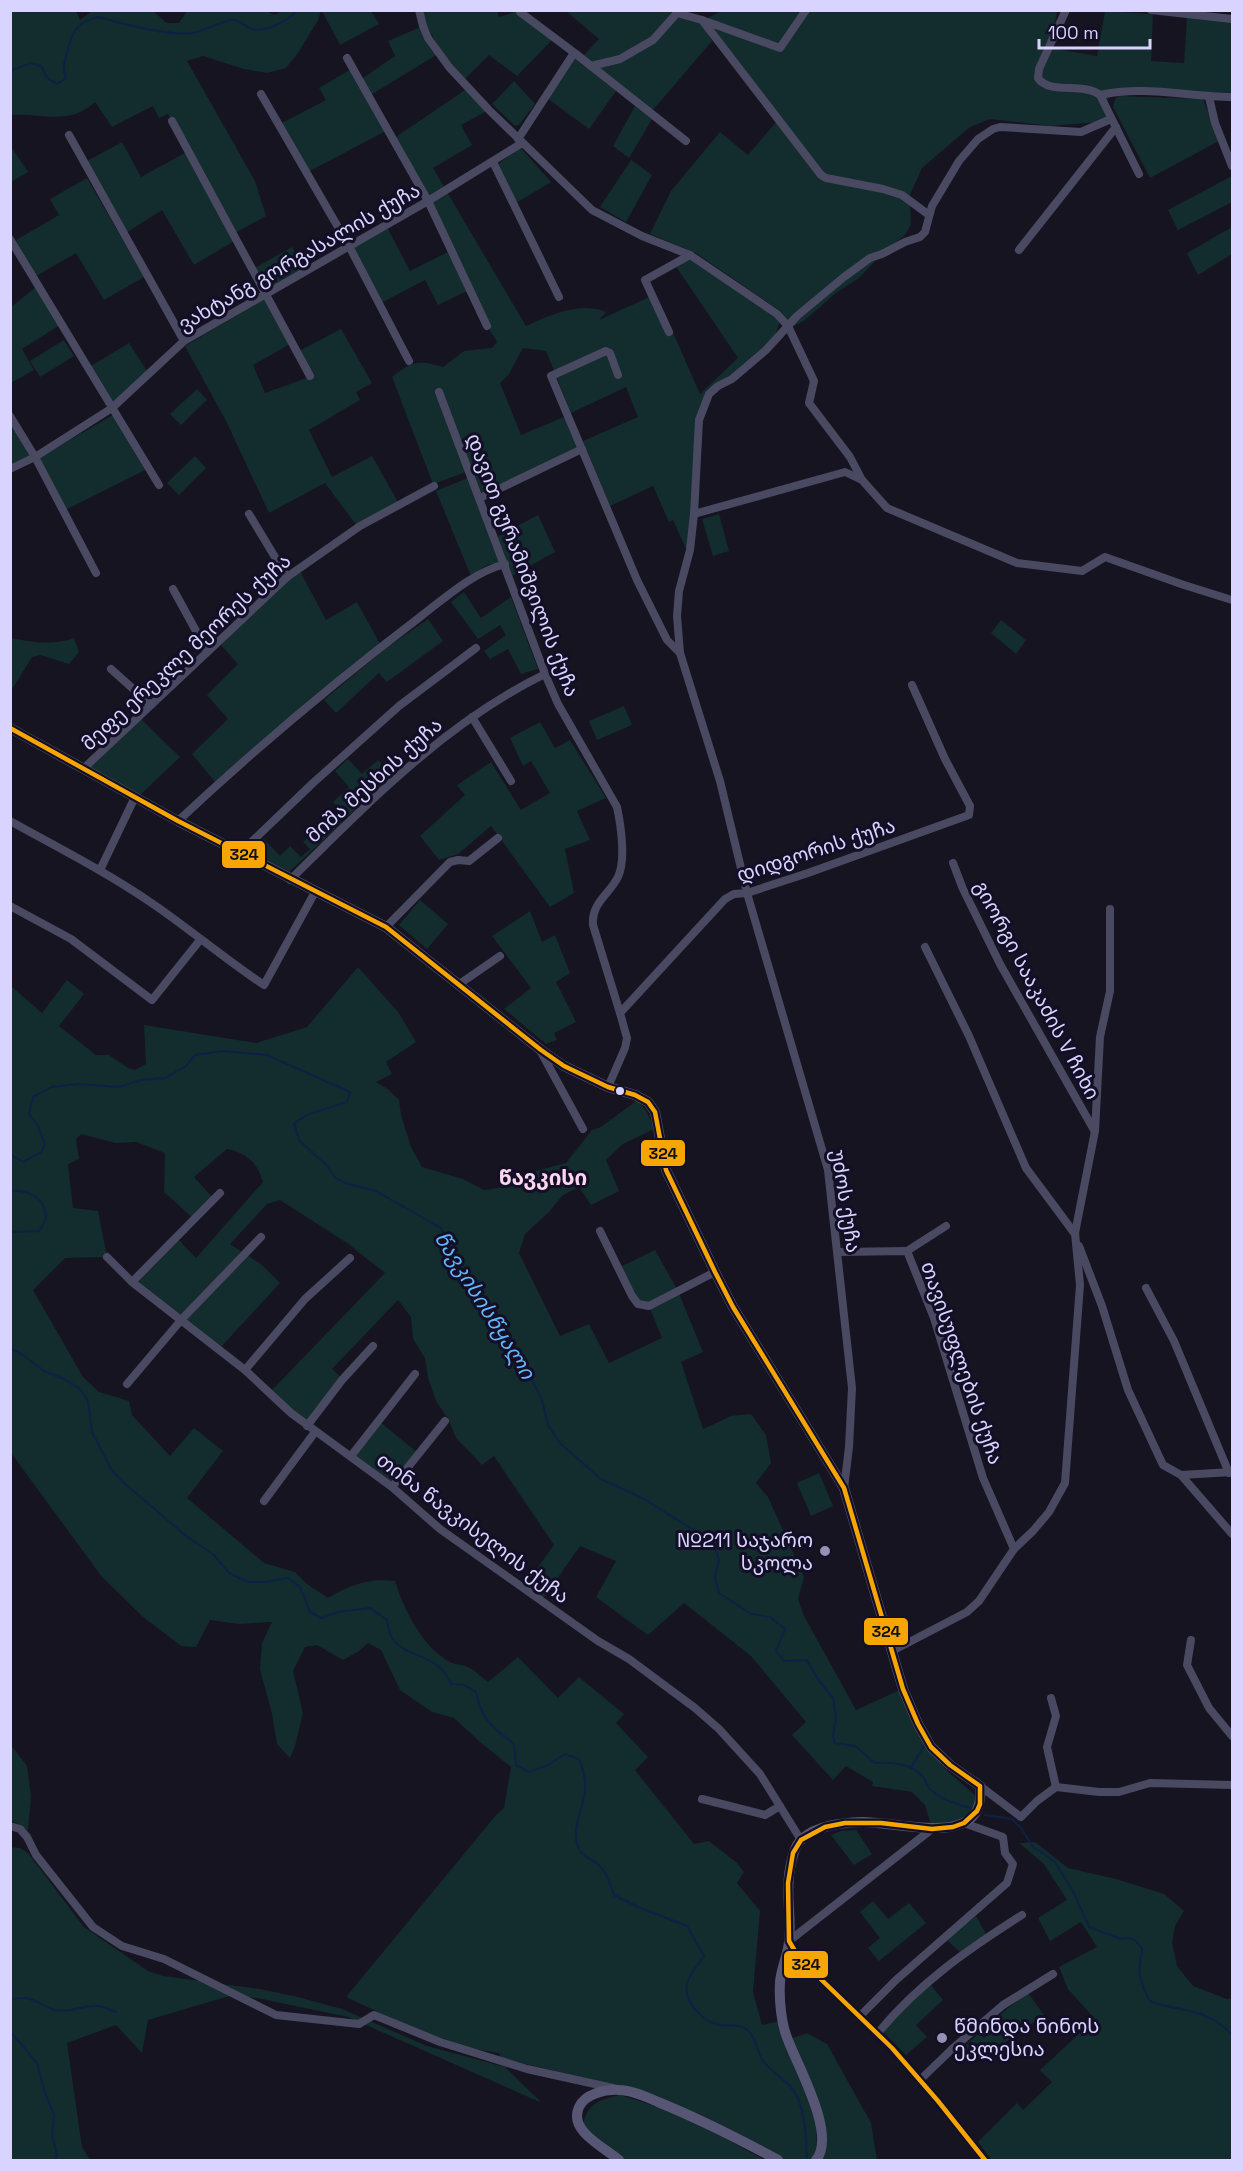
<svg xmlns="http://www.w3.org/2000/svg" width="1243" height="2171" viewBox="0 0 1243 2171" font-family="'Space Grotesk','Noto Sans Georgian',sans-serif">
  <rect width="100%" height="100%" fill="#161421"/>
  <!-- green -->
  <g fill="#132c2d">
    <path d="M723,10l334,1 -6,37 46,8 8,-45 48,3 -2,47 33,2 3,-46 45,4v72l-109,-4c-9,2 -14,6 -18,15l7,17 -62,5 -60,-7 -20,8 -48,41 -13,29 -87,-24 -118,-153z"/>
    <path d="M11,11h65l4,9 12,-9h61l14,12h12l8,-12h80l7,4 8,-4h39l-3,9 -20,33 -12,15 -19,5 -23,-4 -41,-13 -16,5 68,120 11,35 -33,18 -65,-120 -9,4 -6,-12 -41,21 -17,-25c-26,24 -52,11 -84,13z"/>
    <path d="M322,11h49l8,13 -39,21z"/>
    <path d="M419,11h78l2,6 16,-5 37,28 -35,36 -28,-21 -24,24 -23,-26 -15,-27h-4l15,28 -69,42 19,34 -82,43 -28,-48 48,-25 -7,-12 34,-20 7,12 35,-24 -7,-15 35,-15z"/>
    <path d="M566,11h107l-21,27 -33,19 -27,7 -9,-8 16,-17z"/>
    <path d="M677,16l23,6 12,19 -60,70 -56,-44 23,-5z"/>
    <path d="M577,57l39,34 -27,38 -42,-31 26,-40z"/>
    <path d="M514,81l21,23 -16,21 -4,1 -23,-22z"/>
    <path d="M468,88l21,22 -28,15 11,20 -39,23 13,22 -18,11 -35,-62z"/>
    <path d="M1119,96l84,3 16,42 -69,37 -37,-71 2,-8z"/>
    <path d="M635,106l17,13 -23,39 -16,-12z"/>
    <path d="M777,121l43,56 80,20 10,7 1,21 -6,10 -23,19 -23,24 -23,15 -31,27 -11,6 -14,-15 -84,-58 -46,-19 21,-43 49,-59 28,23z"/>
    <path d="M122,142l19,35 44,-24 49,88 -40,24 -32,-55 -36,23 -39,-72z"/>
    <path d="M10,145l18,27 -17,10h-1z"/>
    <path d="M520,147l31,35 -35,21 -19,-38z"/>
    <path d="M631,160l21,15 -26,47 -26,-15z"/>
    <path d="M1232,176v26l-54,28 -10,-20z"/>
    <path d="M87,178l57,99 -40,23 -28,-47 -40,23 -20,-36 43,-25 -9,-16z"/>
    <path d="M447,192l79,134c23,-11 56,-25 80,-14l-7,8 57,-26 44,100 38,-36 -63,-93 14,-8 91,64 -6,17 -43,38 -16,9 -18,30 -4,95 -6,41 -14,-31 -4,2 -16,-36 -43,20 -27,-65 55,-24 -12,-30 -55,26 -25,-62 -23,-3 -14,26 -9,9 21,52 45,-19 13,32 -97,46 -41,-104 25,82 -33,12 -41,-107c21,-16 25,-17 51,-10l21,-16 28,-3 5,-6 -9,-15 -57,-126z"/>
    <path d="M387,227l23,44 40,-20 17,40 -29,14 -13,-25 -44,23 -29,-56z"/>
    <path d="M1232,227v27l-34,21 -11,-22z"/>
    <path d="M292,247l13,24 -39,23 -13,-25z"/>
    <path d="M36,287l24,38 -38,24 12,21 -23,13v-76z"/>
    <path d="M266,298l24,46 -37,21 12,28 47,-17 -13,-25 42,-22 31,54 -16,9 4,8 -51,30 23,47 40,-21 26,46 -41,24 -32,-43 -56,30 -42,-90 -42,-77z"/>
    <path d="M64,340l10,16 -34,21 -10,-16z"/>
    <path d="M129,343l18,28 -34,34 -22,-39z"/>
    <path d="M197,389l10,11 -26,25 -11,-11z"/>
    <path d="M113,415l32,55 -80,40 -27,-52z"/>
    <path d="M10,422l21,33 -20,9h-1z"/>
    <path d="M195,456l11,12 -27,27 -12,-12z"/>
    <path d="M468,478l33,85 -14,2 -16,11 -35,-85z"/>
    <path d="M719,514l10,37 -16,5 -11,-37z"/>
    <path d="M538,515l17,37 -43,24 -15,-39z"/>
    <path d="M300,571l26,49 31,-18 23,42 -164,139 -24,-29 36,-35 -21,-24 31,-31 -18,-20 63,-59z"/>
    <path d="M464,592l17,26 30,-21 27,72 -17,5 -13,-25 -18,10 -6,-8 22,-16 -6,-10 -22,14 -27,-37z"/>
    <path d="M428,619l15,22 -56,41 -8,-9 -43,40 -12,-13 61,-51z"/>
    <path d="M1001,620l25,20 -10,14 -25,-21z"/>
    <path d="M11,638c22,4 40,8 63,0l5,14 -10,12 -29,-9 -8,2 -21,34z"/>
    <path d="M624,706l8,19 -35,15 -8,-19z"/>
    <path d="M141,719l39,38 -41,39 -50,-28z"/>
    <path d="M540,722l15,26 15,-8 36,58 -29,13 13,29 -25,9 9,44 -24,14 -59,-81 -33,28 -19,6 -19,-24 45,-41 -8,-10 34,-23 30,48 29,-17 -19,-32 -8,5 -13,-28z"/>
    <path d="M348,759l14,15 16,-14 14,15 -45,42 -14,-15 16,-15 -14,-16z"/>
    <path d="M333,814l9,9 -53,49 -39,-20 14,-13 16,17 10,-10 11,11 9,-8 -7,-7z"/>
    <path d="M420,900l28,24 -21,25 -28,-24z"/>
    <path d="M530,911l12,31 13,-7 15,38 -14,9 20,40 -22,11 3,7 -11,4 -42,-35 27,-21 -39,-52z"/>
    <path d="M358,967l40,45 18,30 -30,20 6,12 -16,8 13,8 10,10 2,15 10,32 11,20 41,12 21,11 30,-4 22,-15 30,-8 26,-33 9,-3 35,-26c10,5 14,17 18,28l-31,15 -17,16 13,31 -28,14 -12,-18 -16,8 -14,17 -24,22 -6,19 41,83 29,-12 20,39 53,-25 -13,-32 -11,-2 -20,-36 37,-18 23,41 25,61 -22,10 22,67 28,-13 20,-2 15,21 5,28 -15,20 12,14 36,80 -6,22 6,17 52,94 44,-20 29,58 17,22 30,26 2,9 -16,17 -31,3 -6,-20 -13,-13 -40,-6 1,-4 -27,-16 -13,14 -41,-45 14,-13 -55,-66 -67,-53 -36,32 -52,-38 20,-36 -36,-15 -37,53 -19,-13 30,-41 -60,-89 -12,9 -26,-27 -8,-20 -11,-15 -9,-25 -3,-20 -12,-19 -2,-22 -13,-17 -66,69 10,9 -34,45 -38,-31 115,-119 -38,-30 -67,-43 -13,4 -37,40 32,21 18,18 -61,66 -87,-67 44,-45 20,21 67,-76c-7,-21 -15,-28 -36,-33l-33,28 20,22 -20,20 -30,-27 1,-39 -29,-11 -20,1 -35,-9 -5,5 3,20 -11,5 5,44 25,3 9,46 -42,1 -32,32 50,87 16,15 30,9 3,14 38,41 24,-28 29,23 -36,47 77,65 31,9 12,12 21,14c23,-13 39,-20 67,-17 9,28 26,64 53,80 6,4 15,3 22,7 6,3 12,10 18,14l30,-25 40,41 21,-21 45,37 -8,9 32,34 -13,13 59,74 15,-3 27,21 8,10 -7,11 23,28 -7,81 9,33 18,-4 36,99 1,30 -6,10h-28l-58,-31 -107,-43 -117,-28 -2,-5 -25,-4 -57,-19 -71,-33 150,-182 8,-7 7,-41 -31,-25 -26,-24 -22,-6 -32,-22 -19,-40 -13,-7 -9,8 -16,9 -26,-15 -12,2 -12,24 10,42 -8,33 -5,12 -13,-14 -5,-30 -12,-45 2,-26 10,-21 -33,2 -29,-4 -14,27 -15,-1 -39,-30 -40,-39 -91,-124 -1,-468 32,28 25,-33 17,14 -25,32 37,29h13l19,13 7,2 11,-6 -2,-39 112,18 51,-16z"/>
    <path d="M380,1422l38,31 -25,32 -38,-30z"/>
    <path d="M819,1473l14,33 -22,10 -14,-33z"/>
    <path d="M10,1744l17,22 4,30 -3,34 -17,-10z"/>
    <path d="M856,1830l16,24 -18,11 -23,-30 10,-4z"/>
    <path d="M1035,1842l33,26 48,11 48,15 20,17 -9,15 -3,16 5,24 16,20 34,13 5,-1v162h-241l-13,-18 39,-39 6,7 29,-28 -12,-12 55,-51 -27,-30 -9,-22 38,-20 -16,-25 -31,19 -12,-23 29,-18 -23,-36 -25,-21z"/>
    <path d="M10,1847l10,1 8,5 56,74 64,44 15,5 97,13 38,8 44,12 85,37 78,21 37,36 -194,-86 -91,-19 -24,-3 -85,25 -6,33 -26,-28 -49,18 15,104 8,13h-79z"/>
    <path d="M873,1901l15,18 21,-16 17,20 -47,38 -11,-13 12,-10 -20,-26z"/>
    <path d="M976,1916l10,18 -26,18 -14,-13z"/>
    <path d="M930,1984l13,16 -27,25 11,12 -21,18 -23,-23 10,-13z"/>
    <path d="M1028,1993l16,22 -48,34h-9l-12,10 -11,-12 15,-14 5,5 8,-7 -4,-5 20,-18z"/>
    <path d="M807,2033l20,11 44,79 6,37h-61l6,-28 -35,-92z"/>
    <path d="M620,2095l58,18 87,47h-140l-42,-34c3,-22 17,-27 37,-31z"/>
  </g>
  <g fill="none" stroke-linecap="round" stroke-linejoin="round">
    <!-- stream -->
    <g stroke="#0d2144" stroke-width="2">
      <path d="M10,71l21,-8 10,3 6,12 10,6 9,-6c-3,-8 -3,-10 -1,-18 6,-23 7,-37 33,-43 28,7 66,19 94,16 13,-2 26,-11 40,-13 8,-1 13,7 20,9 14,3 37,-8 45,-19"/>
      <path d="M10,1154l13,8 18,-10 4,-8 -7,-18 -9,-12 4,-17 18,-10 28,-3 40,3 22,-7 24,-2 21,-12 9,-11 28,-4 44,4 83,37 -3,10 -38,12 -15,9 5,17 27,25 10,13 9,5 31,8 65,37 24,46 29,38 23,38 25,50 6,25 12,18 41,36 43,20 56,35 15,14 4,12 -4,17 4,16 32,21 19,3 15,12 -9,22 8,10 23,-1 12,21 14,17 3,19 -3,20 2,6 20,3 20,17c15,-1 37,0 48,14 3,3 4,9 7,12 11,11 28,15 43,20"/>
      <path d="M10,1191c25,-3 47,18 29,40l-29,1"/>
      <path d="M10,1348l13,7 21,16 20,8 16,10 8,12 4,31 19,37 13,14 61,52 29,20 15,18 19,9h17l23,-4 12,9 10,25 12,6 16,-6 32,-4 17,12c1,6 2,13 5,18 15,22 45,13 59,46l13,1 12,7c6,30 16,34 38,52l2,21 13,7 19,-7 17,-11 14,5c4,11 7,20 6,32 -2,17 -14,39 -7,56 4,11 14,11 21,18 8,8 11,19 15,30l24,12 49,19 17,30c-6,8 -15,18 -17,28 -4,18 17,39 34,41 9,1 20,-1 27,5 8,8 8,19 14,29 6,11 17,16 26,25 17,15 18,52 19,74"/>
      <path d="M911,1768l14,-24"/>
      <path d="M985,1815l27,4 9,9 12,19 22,15 19,31 15,34 32,12 8,-1 6,2 7,9c-4,23 -4,31 8,52 32,12 57,6 82,34"/>
      <path d="M10,2000c20,-7 29,5 45,10 15,4 29,-6 43,-4 6,1 12,4 18,6"/>
      <path d="M10,2031l27,32 8,30 9,22 -2,20 5,20 -1,5"/>
    </g>
    <!-- street -->
    <g stroke="#4a4962" stroke-width="8">
      <path d="M419,10l4,16 5,12 21,29 40,43 103,100 50,26 48,19 87,59 11,12 26,55 -5,22 41,54 12,23 25,28 130,55 65,8 23,-14 79,28 48,15"/>
      <path d="M1066,10l-27,59 -1,9c11,17 46,4 62,17"/>
      <path d="M1151,10l81,9"/>
      <path d="M520,12l56,42"/>
      <path d="M702,20l119,155 5,3 57,11 19,6 27,20"/>
      <path d="M347,58l81,143 59,125"/>
      <path d="M591,66l29,-7 33,-19 24,-27 25,7 78,28 26,-38"/>
      <path d="M261,94l88,152 60,115"/>
      <path d="M1209,97l6,26 17,43"/>
      <path d="M172,121l138,255"/>
      <path d="M69,135l115,206"/>
      <path d="M518,139l54,-83 4,-2 110,87"/>
      <path d="M493,162l66,135"/>
      <path d="M1139,174l-39,-79c44,-10 89,2 132,2"/>
      <path d="M10,239l149,246"/>
      <path d="M1019,250l97,-123"/>
      <path d="M669,332l-24,-52 45,-25"/>
      <path d="M618,375l-8,-22 -4,-2 -55,25 86,204 30,60 13,13"/>
      <path d="M439,392l106,282 13,30 59,103c4,19 9,53 1,70 -9,18 -27,26 -25,48l27,88"/>
      <path d="M10,416l25,41 61,116"/>
      <path d="M10,469l25,-12 77,-49 72,-67 244,-140 94,-58"/>
      <path d="M480,498l102,-49"/>
      <path d="M249,514l38,63"/>
      <path d="M694,514l151,-42 17,8"/>
      <path d="M173,589l34,62"/>
      <path d="M111,669l40,36"/>
      <path d="M472,717l39,64"/>
      <path d="M83,769l204,-192 73,-51 74,-40"/>
      <path d="M10,821c49,27 98,52 143,83 38,26 73,56 111,81l51,-93"/>
      <path d="M178,821c76,-71 159,-141 242,-204 26,-20 52,-44 85,-53"/>
      <path d="M240,853l73,-70 86,-77 77,-58"/>
      <path d="M953,863l10,26 37,75 94,166"/>
      <path d="M100,870l35,-73"/>
      <path d="M290,880c79,-78 155,-157 255,-206"/>
      <path d="M10,906l61,33 81,61 48,-60"/>
      <path d="M386,927l64,-65 8,-2 11,1 29,-23"/>
      <path d="M925,947l44,89 57,132 49,66"/>
      <path d="M458,985l42,-29"/>
      <path d="M541,1052l42,77"/>
      <path d="M608,1087l17,-39 2,-10 -7,-25 105,-114 9,-5 13,-1 61,-20 161,-58 1,-9 -25,-47 -33,-74"/>
      <path d="M600,1231l32,65 6,8 11,2 66,-34"/>
      <path d="M1079,1246l23,60 26,84 35,75 18,10 51,-3"/>
      <path d="M907,1251l39,-25"/>
      <path d="M838,1252l69,-1 27,67 49,160 31,71"/>
      <path d="M107,1257l25,25 113,88 46,43 101,74 48,42 158,112 31,18 66,49 24,21 41,45 41,66"/>
      <path d="M132,1282l88,-89"/>
      <path d="M1146,1288l28,53 55,132"/>
      <path d="M245,1370l60,-71 45,-41"/>
      <path d="M127,1384l55,-65 79,-82"/>
      <path d="M307,1426l35,-46 31,-34"/>
      <path d="M351,1456l64,-82"/>
      <path d="M1181,1475l51,59"/>
      <path d="M392,1487l53,-66"/>
      <path d="M844,1488l5,-41 3,-59 -24,-218 -81,-277 -27,-112 -40,-128 -3,-37 2,-25 11,-41 4,-36 5,-94 10,-26 9,-8 14,-7 34,-29 31,-34 47,-39 26,-19 12,-4 23,-12 15,-5 5,-5 7,-26 27,-45 19,-22 15,-10 7,-2 81,5 30,-13"/>
      <path d="M264,1501l51,-69"/>
      <path d="M1191,1640l-4,25 22,43 23,28"/>
      <path d="M892,1651l75,-39 12,-11 35,-52 19,-18 16,-19 16,-29 15,-198 -5,-52 20,-102 5,-94 10,-46v-82"/>
      <path d="M1051,1698l5,18 -9,31 9,40"/>
      <path d="M980,1786l41,31 16,-16 19,-14 43,5h20l31,-9 82,2"/>
      <path d="M702,1799l63,16 15,-9"/>
      <path d="M10,1826l10,3 7,8 9,18 57,72 29,19 42,13 112,56 83,9 15,-9 66,27 87,27 86,19"/>
      <path d="M932,1829l-143,112 10,17 93,90 46,53 47,59"/>
      <path d="M859,2017l37,-37 111,-97 6,-19 -8,-11 -2,-16 -39,-14"/>
      <path d="M877,2034c42,-51 90,-84 145,-119"/>
      <path d="M920,2080l31,-30 52,-45 50,-31"/>
    </g>
    <!-- secondary -->
    <g stroke="#575674" stroke-width="10">
      <path d="M10,728l168,93 208,106 155,123 23,16 44,21 27,8 13,7 7,10 11,58 49,102 18,35 111,181 59,201 15,35 13,23 19,18 30,21c0,6 1,13 -1,18 -9,41 -88,17 -117,18 -20,1 -45,3 -60,17 -8,7 -10,20 -12,30 -5,24 2,48 -1,73 -1,13 -8,26 -9,40 -1,17 1,42 8,58 10,27 49,95 28,120"/>
      <path d="M619,2160c-15,-13 -51,-29 -40,-53 6,-13 26,-18 40,-17 12,0 28,7 39,12 42,17 81,37 120,58"/>
    </g>
    <defs>
      <path id="bus-1" d="M10,728l168,93 208,106 155,123 23,16 44,21 27,8 13,7 7,10 11,58 49,102 18,35 111,181 59,201 15,35 13,23 19,18 30,21v18l-3,7 -13,12 -11,4 -21,2 -51,-6h-36l-20,4 -24,13 -8,13 -5,30 1,58 10,17 93,90 46,53 47,59"/>
    </defs>
    <!-- bus-1 casing -->
    <use href="#bus-1" stroke="#130f26" stroke-width="9"/>
    <!-- bus-1 -->
    <use href="#bus-1" stroke="#f7a600" stroke-width="4.5"/>
  </g>
  <!-- markers -->
  <circle fill="#d9d4ff" stroke="#130f26" stroke-width="2" cx="620" cy="1091" r="5"/>
  <g fill="#9591b1" stroke="#130f26" stroke-width="2">
    <circle cx="825" cy="1551" r="6"/>
    <circle cx="942" cy="2038" r="6"/>
  </g>
  <g text-anchor="middle" dominant-baseline="central" stroke-width="6" stroke-linejoin="round" paint-order="stroke">
    <!-- street labels -->
    <g font-size="20" fill="#d9d4ff" stroke="#130f26">
      <text transform="translate(299 257) rotate(-30)">ვახტანგ გორგასალის ქუჩა</text>
      <text transform="translate(523 565) rotate(69)">დავით გურამიშვილის ქუჩა</text>
      <text transform="translate(186 652) rotate(-43)">მეფე ერეკლე მეორეს ქუჩა</text>
      <text transform="translate(374 780) rotate(-42)">მიშა მესხის ქუჩა</text>
      <text transform="translate(816 850) rotate(-18)">დიდგორის ქუჩა</text>
      <text transform="translate(1037 990) rotate(62)">გიორგი სააკაძის V ჩიხი</text>
      <text transform="translate(846 1201) rotate(81)">უძოს ქუჩა</text>
      <text transform="translate(962 1363) rotate(71)">თავისუფლების ქუჩა</text>
      <text transform="translate(473 1528) rotate(37)">თინა წავკისელის ქუჩა</text>
    </g>
    <!-- poi labels -->
    <g font-size="20" fill="#d9d4ff" stroke="#130f26" text-anchor="end">
      <text x="813" y="1540">№211 საჯარო<tspan x="813" dy="23">სკოლა</tspan></text>
      <text x="954" y="2026" text-anchor="start">წმინდა ნინოს<tspan x="954" dy="23">ეკლესია</tspan></text>
    </g>
    <!-- neighbourhood labels -->
    <g font-size="21" font-weight="bold" fill="#ffd6f0" stroke="#130f26">
      <text x="543" y="1177">წავკისი</text>
    </g>
    <!-- water labels -->
    <g font-size="21" font-style="italic" fill="#62b6ff" stroke="#130f26">
      <text transform="translate(485 1305) rotate(58)">წავკისისწყალი</text>
    </g>
  </g>
  <g stroke="#130f26" stroke-width="2">
    <rect x="221" y="840" width="45" height="29" rx="6" fill="#f7a600"/>
    <rect x="640" y="1139" width="46" height="28" rx="6" fill="#f7a600"/>
    <rect x="863" y="1617" width="46" height="29" rx="6" fill="#f7a600"/>
    <rect x="783" y="1950" width="46" height="29" rx="6" fill="#f7a600"/>
  </g>
  <g font-size="16" text-anchor="middle" font-weight="bold" fill="#111">
    <text x="244" y="860">324</text>
    <text x="663" y="1159">324</text>
    <text x="886" y="1637">324</text>
    <text x="806" y="1970">324</text>
  </g>
  <!-- border -->
  <rect width="1243" height="2171" fill="none" stroke="#d9d4ff" stroke-width="24"/>
  <!-- scale -->
  <path d="M1039 39v9h111v-9" fill="none" stroke="#d9d4ff" stroke-width="3"/>
  <text x="1048" y="39" font-size="18" fill="#d9d4ff" stroke="#130f26" stroke-width="4.5" paint-order="stroke">100 m</text>
</svg>
